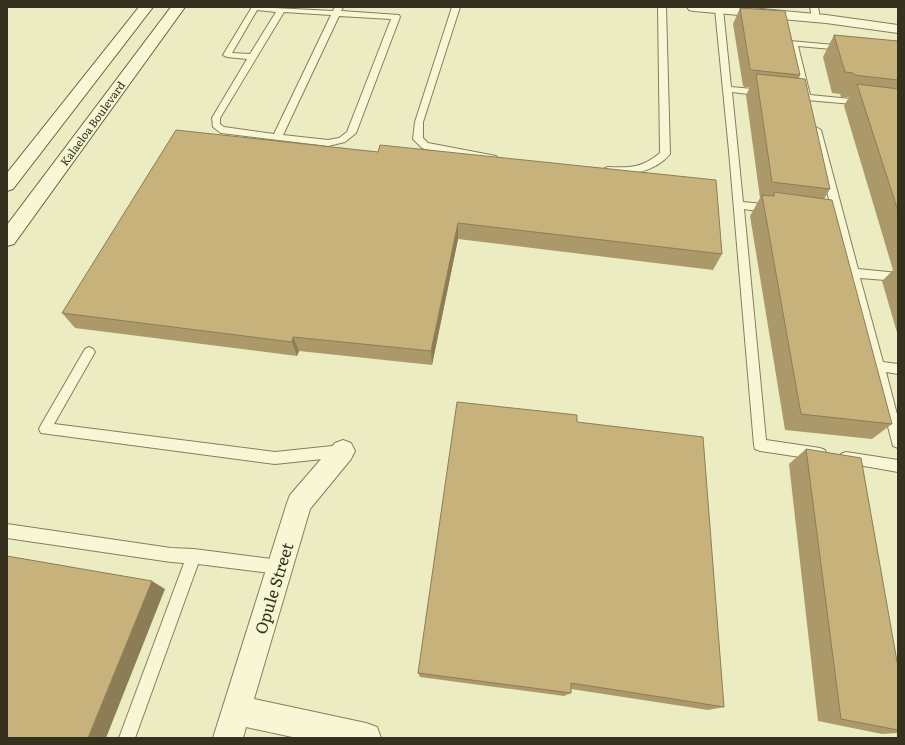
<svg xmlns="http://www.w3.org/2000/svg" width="905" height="745" viewBox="0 0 905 745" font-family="Literata,serif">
  <rect width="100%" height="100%" fill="#ececc3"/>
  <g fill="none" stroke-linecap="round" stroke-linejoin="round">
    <defs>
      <g id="service">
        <path d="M252,7l81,4 2,-4h8l-2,4 58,4 1,2 -44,116 -11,9 -17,4 -107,-13 -8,-6 -1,-9 35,-59 -20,-2 -4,-2zM257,10l19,2 -26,42 -18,-1zM284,12l47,3 -57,119 -50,-7 -4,-3v-6zM339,16l52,3 -44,113 -8,6 -11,2 -45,-5z"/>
        <path d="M452,7h8l-37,115v16l5,5 68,13 2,2 -2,2 -3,1 -68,-12 -3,-1 -9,-9 2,-17z"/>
        <path d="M658,7h8l4,147c-14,18 -45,24 -65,18l-2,-2 2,-2 3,-1c22,1 34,1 52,-14z"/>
        <path d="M716,7h6l1,2 8,78 33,3 4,3 -4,3 -32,-4 11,110 28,3 5,4 -5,4 -27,-4 22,231 54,8 5,2 1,4 -1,4 -5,2 -60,-9 -5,-2 -1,-4 -25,-294 -14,-142z"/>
        <path d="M810,7h8l2,11 -1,2h-3l-4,-2z"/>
        <path d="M790,41l56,5 1,2 -4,2 -45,-4 12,49 51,5 4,3 -1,2 -69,-6 -1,-2 1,-2h7l-13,-52z"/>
        <path d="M816,127l5,3 37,139 40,4v8l-38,-3 23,84 15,2v10l-12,-2 12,46v30l-5,-2 -1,-4 -81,-312z"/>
        <path d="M89,347l4,2 2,3 -41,72 221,28 67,-7 5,2 1,4 -1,4 -5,2 -67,7 -234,-31 -2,-4 2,-4 44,-76z"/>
        <path d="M846,452l52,8v12l-57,-10 -2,-4 2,-4z"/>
        <path d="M7,524l164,24 23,1 85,11 5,2 2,5 -2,5 -5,2 -81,-10 -63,174h-16l65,-175 -13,-1 -164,-24z"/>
      </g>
      <g id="minor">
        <path d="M687,7h53l86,8 72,10v8l-72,-10 -132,-12 -5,-1z"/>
        <path d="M343,440l8,3 4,8 -4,8 -41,50 -56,190 112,24 11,4 4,11h-84l-51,-11 -3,11h-30l74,-235 3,-8 45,-52z"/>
      </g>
      <g id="secondary">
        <path d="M139,7h14l-140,182 -6,2v-18z"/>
        <path d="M171,7h14l-171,237 -7,2v-21z"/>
      </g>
    </defs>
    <!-- service casing -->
    <use href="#service" stroke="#857e5b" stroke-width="2"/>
    <!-- minor casing -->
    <use href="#minor" stroke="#857e5b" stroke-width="2"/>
    <!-- secondary casing -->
    <use href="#secondary" stroke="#675f3e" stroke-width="2"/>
    <!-- service -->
    <use href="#service" fill="#f7f7d6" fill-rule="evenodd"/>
    <!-- minor -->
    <use href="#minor" fill="#f7f7d6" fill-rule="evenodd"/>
    <!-- secondary -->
    <use href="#secondary" fill="#f7f7d6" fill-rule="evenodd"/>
  </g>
  <!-- wall -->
  <g fill="#ac996a">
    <path d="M740,8l60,67 -1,3 31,111 -6,10 68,225 -20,15 -87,-9 -35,-214 10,-18 -14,-103 4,-8h-5l-2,-1 -10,-62z"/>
    <path d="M834,35l64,6v295l-16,-55 11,-11 -49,-164 5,-9h-8l-1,-3 -8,-1 -9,-36z"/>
    <path d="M176,130l546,124 -9,16 -255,-31 -26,126 -133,-14 -2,5 -222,-28 -13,-15z"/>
    <path d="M577,422l147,285 -16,3 -137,-21v4l-7,3 -144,-19 -2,-4z"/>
    <path d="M806,449l92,218v66l-16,1 -64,-13 -29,-257z"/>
  </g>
  <!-- shaded-wall -->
  <g fill="#8c7d56">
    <path d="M458,223v16l-26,126 -1,-14z"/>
    <path d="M293,337l6,14 -2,5 -5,-14z"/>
    <path d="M152,581l13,8 -59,149h-18z"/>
  </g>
  <!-- building -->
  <g fill="#c8b27b" stroke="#8c7d56">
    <path d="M740,8l45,3 15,64 -48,-5 -2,-1z"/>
    <path d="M834,35l64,6v39l-44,-5 -1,-2 -8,-1z"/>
    <path d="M756,74l49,5 25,110 -58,-7z"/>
    <path d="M857,84l41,5v122z"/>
    <path d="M176,130l202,22 2,-7 336,35 6,74 -264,-31 -27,128 -138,-14 -1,5 -230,-29z"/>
    <path d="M774,192l58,8 60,224 -91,-10 -39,-219 12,1z"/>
    <path d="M457,402l120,13v7l126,15 21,270 -153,-24v10l-153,-20z"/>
    <path d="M806,449l55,9 37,209v63l-57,-11z"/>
    <path d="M7,556l145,25 -64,157h-81z"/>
  </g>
  <g text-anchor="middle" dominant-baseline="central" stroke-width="3" stroke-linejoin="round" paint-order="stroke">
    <!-- far-street labels -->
    <g font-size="11" fill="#36311e" stroke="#f3f4d2">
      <text transform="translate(92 123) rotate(-54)">Kalaeloa Boulevard</text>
    </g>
    <!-- near-street labels -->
    <g font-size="16" fill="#36311e" stroke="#f3f4d2">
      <text transform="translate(273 588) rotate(-73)">Opule Street</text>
    </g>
  </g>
  <!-- border -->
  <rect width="905" height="745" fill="none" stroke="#36311e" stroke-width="16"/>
</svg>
